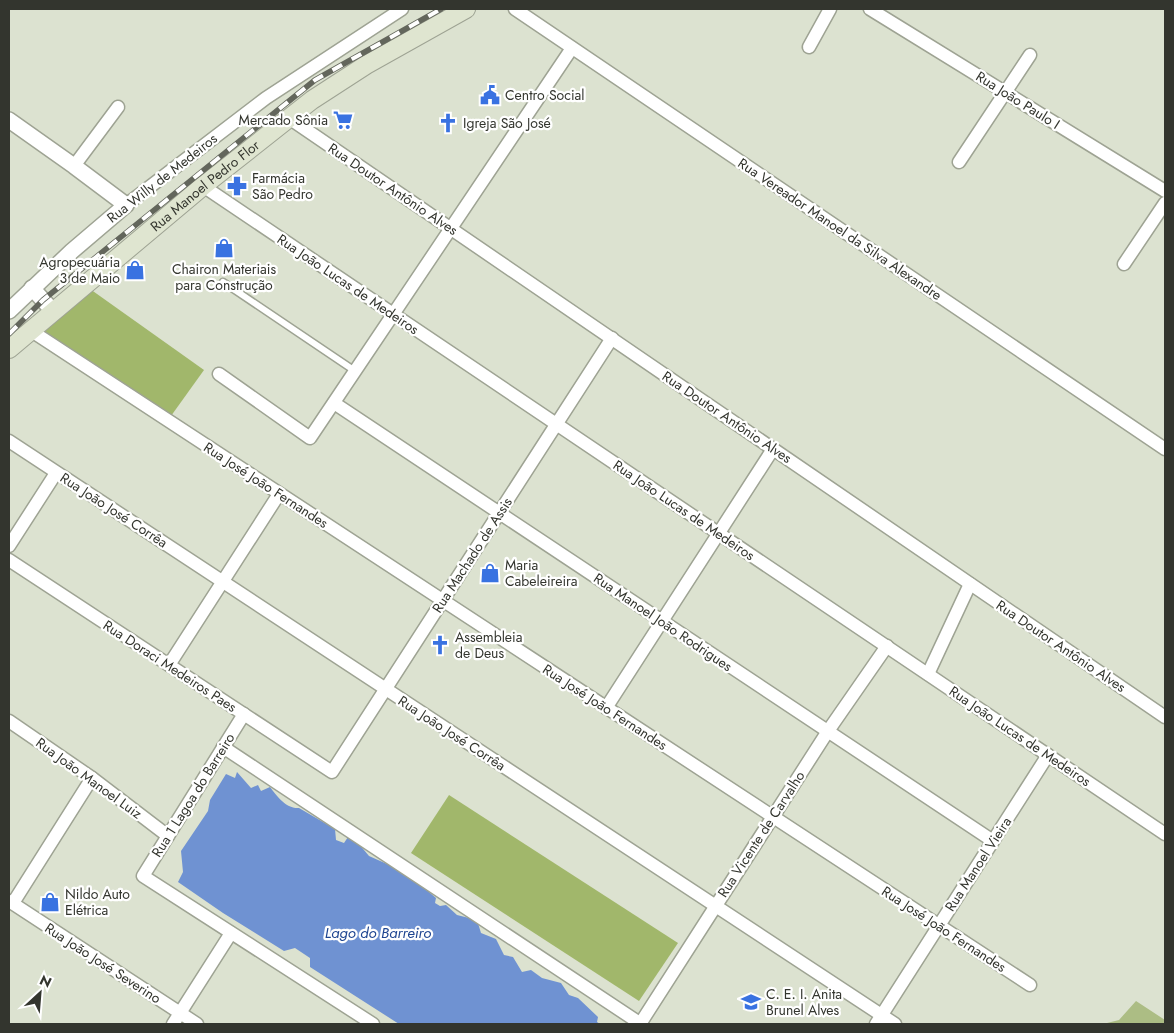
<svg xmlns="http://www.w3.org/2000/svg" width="1174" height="1033" viewBox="0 0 1174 1033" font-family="Jost,sans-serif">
  <rect width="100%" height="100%" fill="#dce2d0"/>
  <!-- green -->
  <path fill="#acbd84" d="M1136,1001l29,19v4h-62l16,-4z"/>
  <!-- forest -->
  <g fill="#a1b76b">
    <path d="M90,289l114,81 -33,46 -130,-84z"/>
    <path d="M449,795l229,148 -39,58 -228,-148z"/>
  </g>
  <!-- water -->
  <path fill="#6f92d2" d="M237,772l14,16 7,-3 3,6 9,-4c7,9 16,22 29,21l36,21 1,11 8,3 4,-6 11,7 10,12 18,8 28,16 21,18 -1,5 5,3 6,-1 11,10 20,5 4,13 15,6 8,16 9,2 9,15 9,-2 11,8 19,5 8,12 9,3 20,19 -1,5 3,2h-201l-89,-57v-9l-15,-10 -11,3 -61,-38 -45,-31 5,-10 -2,-21 27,-40 2,-11 16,-26 9,4z"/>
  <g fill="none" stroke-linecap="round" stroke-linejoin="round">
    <defs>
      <path id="service" d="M223,282l132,89"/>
      <g id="minor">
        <path d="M515,9l650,440"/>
        <path d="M870,9l295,182"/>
        <path d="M809,47l21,-38"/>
        <path d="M289,118l876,599"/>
        <path d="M959,162l71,-107"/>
        <path d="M74,166l44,-59"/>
        <path d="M203,186l962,648"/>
        <path d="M126,205l140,-107 136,-89"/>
        <path d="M1124,264l41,-61"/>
        <path d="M30,330l1000,655"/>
        <path d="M219,374l91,64 262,-390"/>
        <path d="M334,403l659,438"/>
        <path d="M9,441l886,583"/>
        <path d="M9,546l47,-73"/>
        <path d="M9,560l323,212 280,-434"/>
        <path d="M169,665l110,-171"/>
        <path d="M928,674l42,-90"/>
        <path d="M606,708l167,-259"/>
        <path d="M244,714l-101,162 230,148"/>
        <path d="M9,721l83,57 76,58"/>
        <path d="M223,747l418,277"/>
        <path d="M9,901l188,123"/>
        <path d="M13,903l79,-125"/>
        <path d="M173,1024l58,-91"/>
        <path d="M640,1024l188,-293 59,-85"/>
        <path d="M876,1024l172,-269"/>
      </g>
      <g id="tertiary">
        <path d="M9,120l65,46 52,39 -54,46 -63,60"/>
        <path d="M32,288l21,23"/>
      </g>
      <g id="secondary">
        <path id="s1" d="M9,349l194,-163 109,-86 54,-35 100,-56"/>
      </g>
    </defs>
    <!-- service casing -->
    <use href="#service" stroke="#9ea393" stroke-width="9"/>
    <!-- minor casing -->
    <use href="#minor" stroke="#9ea393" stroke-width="15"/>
    <!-- tertiary casing -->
    <use href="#tertiary" stroke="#9ea393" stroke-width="18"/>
    <!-- secondary casing -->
    <use href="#secondary" stroke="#9ea393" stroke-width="20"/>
    <!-- service -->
    <use href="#service" stroke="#fff" stroke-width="6"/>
    <!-- minor -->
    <use href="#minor" stroke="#fff" stroke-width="12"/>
    <!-- tertiary -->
    <use href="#tertiary" stroke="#fff" stroke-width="15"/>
    <!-- secondary -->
    <use href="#secondary" stroke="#dfe5d0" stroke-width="18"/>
    <defs>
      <path id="rail" d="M9,334l34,-34 272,-220 126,-71"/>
    </defs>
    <!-- rail casing -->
    <use href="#rail" stroke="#63665c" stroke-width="5.5"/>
    <!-- rail -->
    <use href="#rail" stroke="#fff" stroke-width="4" stroke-dasharray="11" stroke-linecap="butt"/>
  </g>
  <!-- icons -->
  <defs>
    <symbol id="civic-bare" viewBox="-9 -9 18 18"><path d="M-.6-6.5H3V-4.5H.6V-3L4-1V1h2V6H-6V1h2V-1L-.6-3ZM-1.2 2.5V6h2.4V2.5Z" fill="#3972e1" stroke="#fff" stroke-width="2.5" paint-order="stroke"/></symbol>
    <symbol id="supermarket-bare" viewBox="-9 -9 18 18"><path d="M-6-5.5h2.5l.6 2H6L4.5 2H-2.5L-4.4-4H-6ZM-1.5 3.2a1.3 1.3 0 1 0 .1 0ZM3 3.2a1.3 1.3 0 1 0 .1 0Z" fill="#3972e1" stroke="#fff" stroke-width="2.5" paint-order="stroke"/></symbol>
    <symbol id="church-bare" viewBox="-9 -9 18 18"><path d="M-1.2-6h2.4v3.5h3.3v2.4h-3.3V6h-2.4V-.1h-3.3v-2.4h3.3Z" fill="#3972e1" stroke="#fff" stroke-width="2.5" paint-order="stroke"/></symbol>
    <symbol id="pharmacy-bare" viewBox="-9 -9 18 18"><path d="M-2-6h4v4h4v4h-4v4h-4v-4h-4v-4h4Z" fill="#3972e1" stroke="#fff" stroke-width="2.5" paint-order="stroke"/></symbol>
    <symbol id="shop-bare" viewBox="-9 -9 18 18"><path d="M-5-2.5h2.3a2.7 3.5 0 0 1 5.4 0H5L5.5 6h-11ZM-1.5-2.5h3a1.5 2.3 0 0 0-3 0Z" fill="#3972e1" stroke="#fff" stroke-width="2.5" paint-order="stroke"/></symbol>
    <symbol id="school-bare" viewBox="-9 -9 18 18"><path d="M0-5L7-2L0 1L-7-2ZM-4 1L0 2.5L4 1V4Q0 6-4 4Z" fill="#3972e1" stroke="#fff" stroke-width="2.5" paint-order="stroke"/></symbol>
  </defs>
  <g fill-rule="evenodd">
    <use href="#civic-bare" x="476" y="81" width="28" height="28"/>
    <use href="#supermarket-bare" x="329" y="106" width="28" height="28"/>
    <use href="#church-bare" x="434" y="109" width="28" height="28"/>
    <use href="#pharmacy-bare" x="223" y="172" width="28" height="28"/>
    <use href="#shop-bare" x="210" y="234" width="28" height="28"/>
    <use href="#shop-bare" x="121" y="256" width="28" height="28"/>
    <use href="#shop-bare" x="476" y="559" width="28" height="28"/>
    <use href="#church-bare" x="426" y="631" width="28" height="28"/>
    <use href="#shop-bare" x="36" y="888" width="28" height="28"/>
    <use href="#school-bare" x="737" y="988" width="28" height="28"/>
  </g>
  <g text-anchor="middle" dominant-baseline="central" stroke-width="4.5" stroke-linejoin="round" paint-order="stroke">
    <!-- poi labels -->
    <g font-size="14" fill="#33352e" stroke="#fff" text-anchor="start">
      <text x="505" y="95">Centro Social</text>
      <text x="328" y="120" text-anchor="end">Mercado Sônia</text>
      <text x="463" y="123">Igreja São José</text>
      <text x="252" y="178">Farmácia<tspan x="252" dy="16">São Pedro</tspan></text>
      <text x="120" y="262" text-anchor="end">Agropecuária<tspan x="120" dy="16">3 de Maio</tspan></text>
      <text x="224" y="269" text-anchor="middle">Chairon Materiais<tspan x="224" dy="16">para Construção</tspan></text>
      <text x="505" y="565">Maria<tspan x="505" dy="16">Cabeleireira</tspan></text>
      <text x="455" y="637">Assembleia<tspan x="455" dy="16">de Deus</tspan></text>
      <text x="65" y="894">Nildo Auto<tspan x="65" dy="16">Elétrica</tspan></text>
      <text x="766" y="994">C. E. I. Anita<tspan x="766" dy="16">Brunel Alves</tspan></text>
    </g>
    <!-- street labels -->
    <g font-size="14" fill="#33352e" stroke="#fff">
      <text transform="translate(1018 100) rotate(32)">Rua João Paulo I</text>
      <text transform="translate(162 178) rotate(-38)">Rua Willy de Medeiros</text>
      <text stroke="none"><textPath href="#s1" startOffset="255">Rua Manoel Pedro Flor</textPath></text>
      <text transform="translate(393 189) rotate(34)">Rua Doutor Antônio Alves</text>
      <text transform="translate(840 229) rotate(34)">Rua Vereador Manoel da Silva Alexandre</text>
      <text transform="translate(348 284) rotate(34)">Rua João Lucas de Medeiros</text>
      <text transform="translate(727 417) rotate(34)">Rua Doutor Antônio Alves</text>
      <text transform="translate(266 485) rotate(33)">Rua José João Fernandes</text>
      <text transform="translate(114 510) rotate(33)">Rua João José Corrêa</text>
      <text transform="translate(684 510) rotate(34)">Rua João Lucas de Medeiros</text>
      <text transform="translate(472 555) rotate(-57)">Rua Machado de Assis</text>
      <text transform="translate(663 622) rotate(34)">Rua Manoel João Rodrigues</text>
      <text transform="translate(1061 646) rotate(34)">Rua Doutor Antônio Alves</text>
      <text transform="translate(170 666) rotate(33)">Rua Doraci Medeiros Paes</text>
      <text transform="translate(605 707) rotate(33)">Rua José João Fernandes</text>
      <text transform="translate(452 733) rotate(33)">Rua João José Corrêa</text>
      <text transform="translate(1020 736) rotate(34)">Rua João Lucas de Medeiros</text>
      <text transform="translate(89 778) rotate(36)">Rua João Manoel Luiz</text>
      <text transform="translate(193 795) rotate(-58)">Rua 1 Lagoa do Barreiro</text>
      <text transform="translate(761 834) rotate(-57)">Rua Vicente de Carvalho</text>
      <text transform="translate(978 864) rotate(-57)">Rua Manoel Vieira</text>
      <text transform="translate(944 929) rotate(33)">Rua José João Fernandes</text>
      <text transform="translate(103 963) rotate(33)">Rua João José Severino</text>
    </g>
    <!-- water labels -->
    <g font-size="15" font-style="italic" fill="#1e4591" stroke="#fff">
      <text x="378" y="933">Lago do Barreiro</text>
    </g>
  </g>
  <!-- border -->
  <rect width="1174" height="1033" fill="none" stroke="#33352e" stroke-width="20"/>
  <!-- north arrow -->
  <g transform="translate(40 993) rotate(26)" stroke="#ffffff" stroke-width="4" paint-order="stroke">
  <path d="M0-4L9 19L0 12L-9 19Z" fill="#33352e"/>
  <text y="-8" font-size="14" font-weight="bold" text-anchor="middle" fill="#33352e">N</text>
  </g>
</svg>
